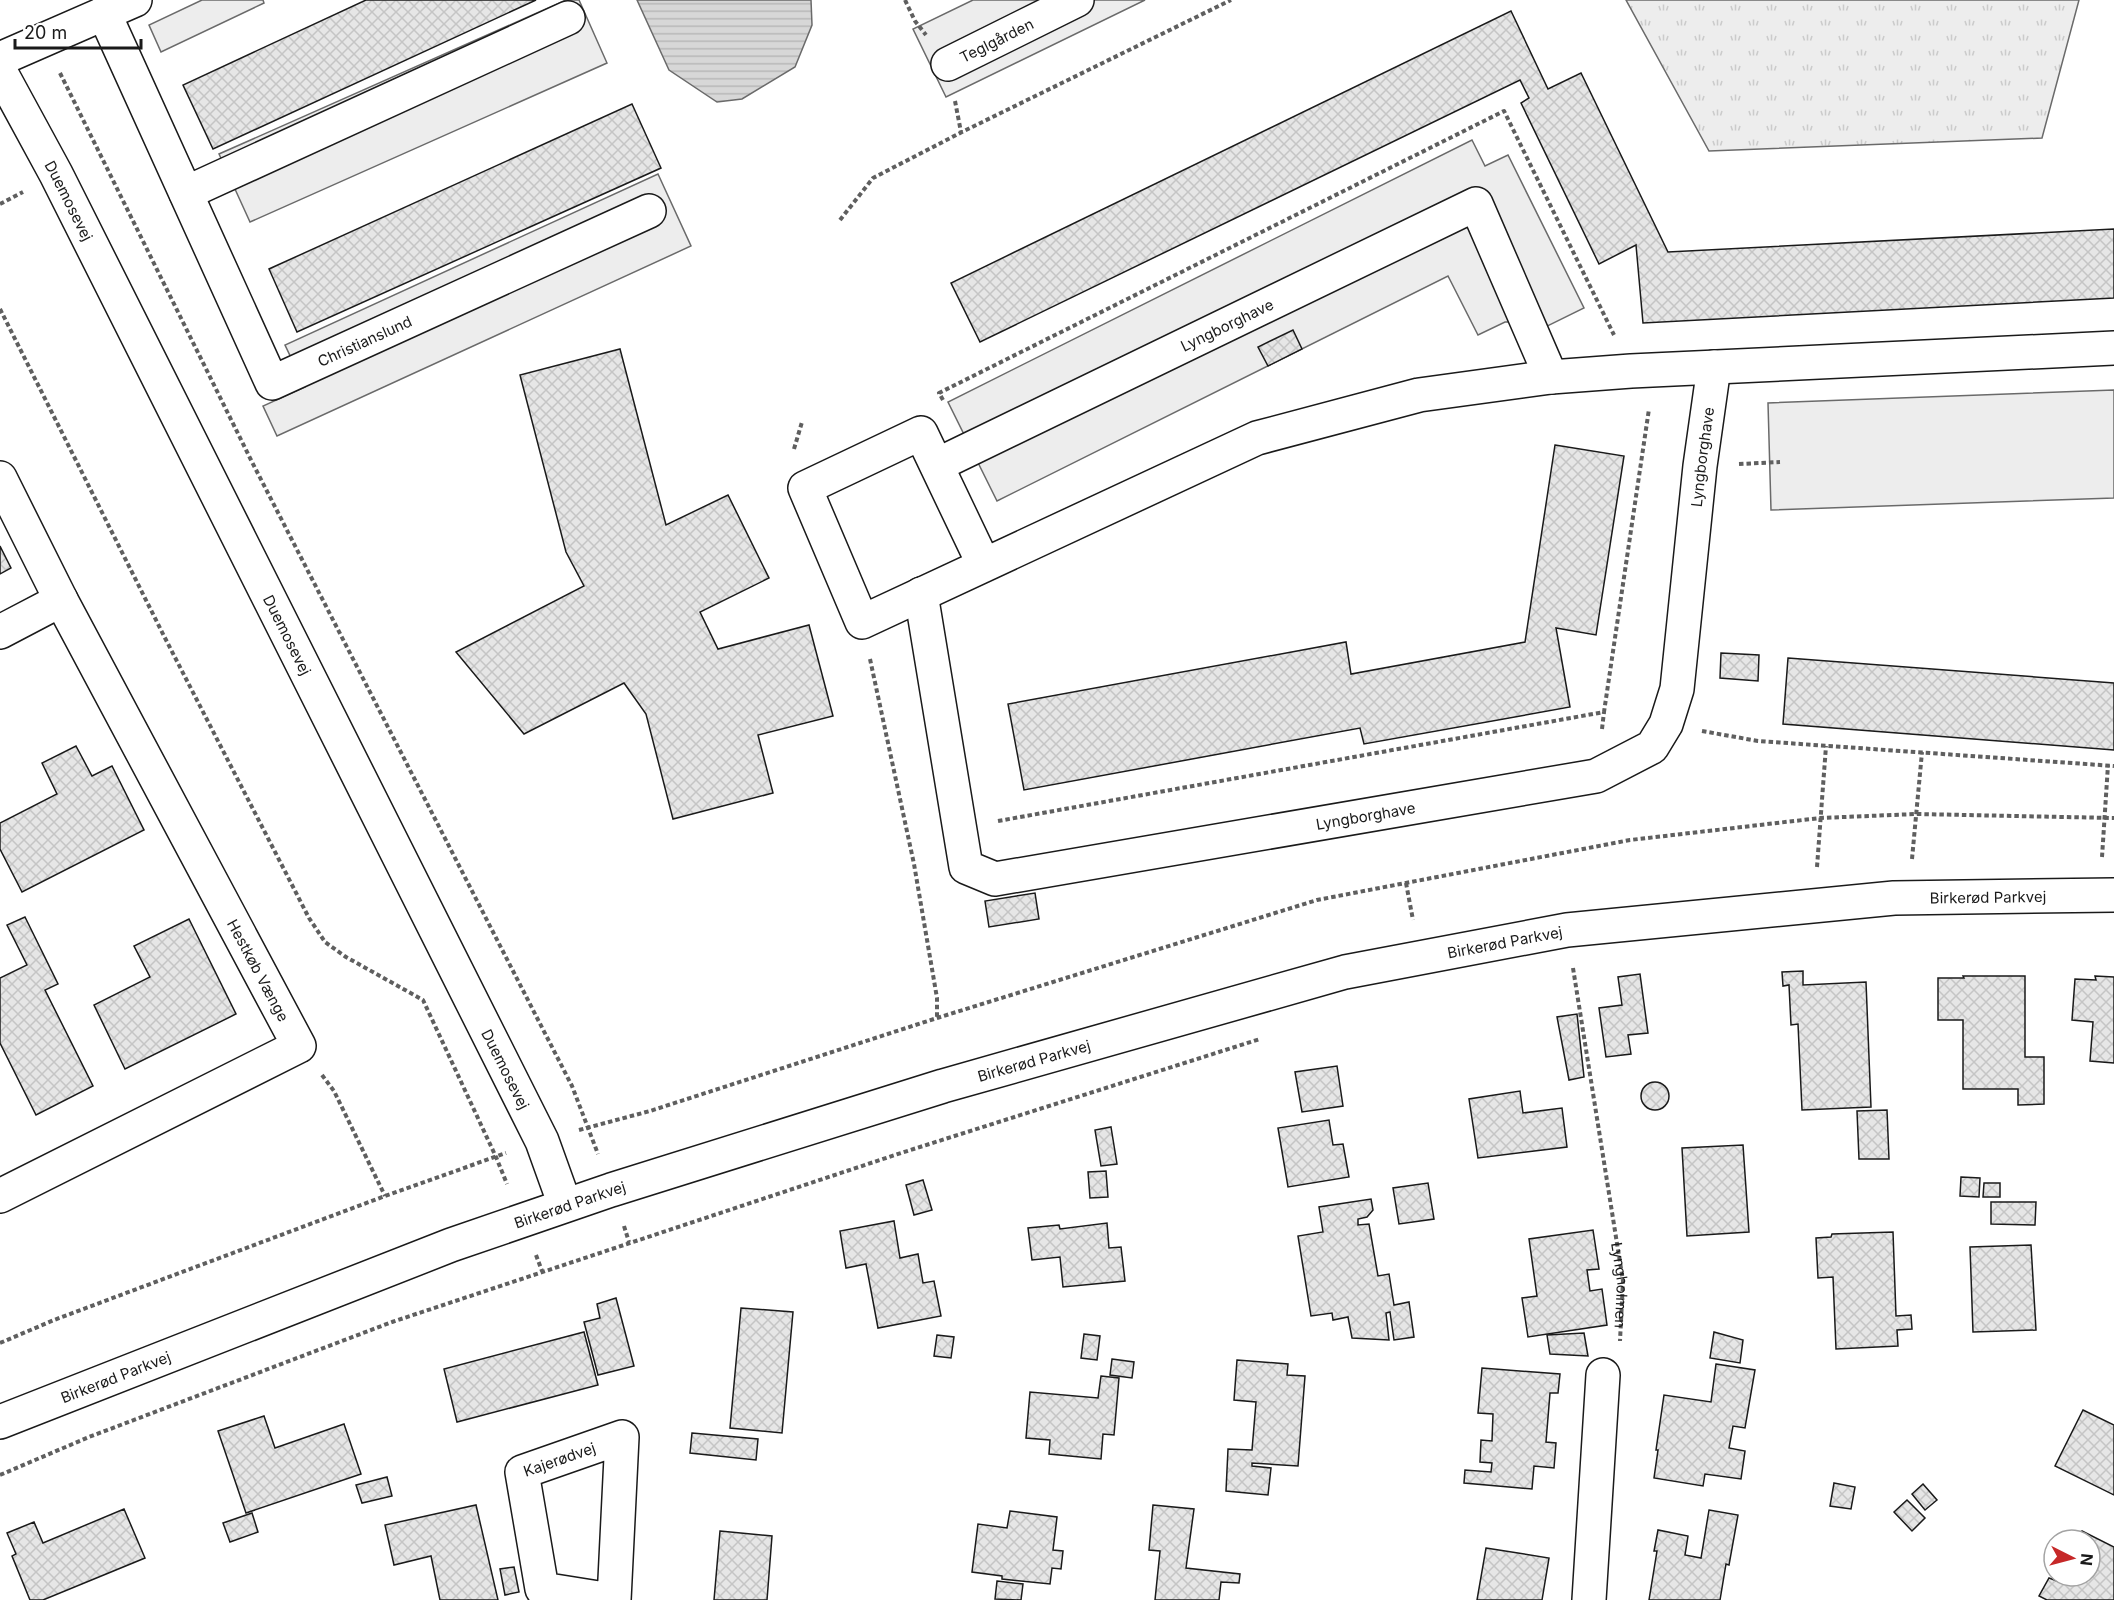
<svg xmlns="http://www.w3.org/2000/svg" width="2114" height="1600" viewBox="0 0 2114 1600" font-family="Inter,sans-serif">
  <defs>
    <pattern id="park-tufts" width="24" height="20" patternUnits="userSpaceOnUse" patternTransform="scale(1.5)"><rect width="24" height="20" fill="#ededed"/><path d="M3 7l-1-3M5 7V3M7 7l1-3M15 17l-1-3M17 17v-4M19 17l1-3" fill="none" stroke="#cbcbcb"/></pattern>
    <pattern id="water-rules" width="6" height="5" patternUnits="userSpaceOnUse" patternTransform="scale(1.5)"><rect width="6" height="5" fill="#d7d7d7"/><path d="M0 2.5h6" fill="none" stroke="#b8b8b8"/></pattern>
    <pattern id="building-cross-hatch" width="8" height="8" patternUnits="userSpaceOnUse" patternTransform="scale(1.5)"><rect width="8" height="8" fill="#e6e6e6"/><path d="M0 0l8 8M0 8l8-8" fill="none" stroke="#c5c5c5"/></pattern>
  </defs>
  <rect width="100%" height="100%" fill="#fff"/>
  <!-- built -->
  <g fill="#ededed" stroke="#6a6a6a" stroke-width="1.5">
    <path d="M202,0h61l1,3 -103,49 -12,-27z"/>
    <path d="M566,0h13l28,63 -357,159 -31,-68z"/>
    <path d="M973,0h172l-199,97 -33,-68z"/>
    <path d="M1472,140l13,26 23,-11 76,153 -63,31 -9,-17h-7l-27,13 -30,-59 -451,225 -49,-99z"/>
    <path d="M658,174l33,72 -414,190 -14,-30 42,-19 -20,-42z"/>
    <path d="M2114,390v108l-343,12 -3,-107z"/>
  </g>
  <!-- park -->
  <path fill="url(#park-tufts)" stroke="#6a6a6a" stroke-width="1.5" d="M1626,0h453l-37,138 -333,13z"/>
  <!-- water -->
  <path fill="url(#water-rules)" stroke="#6a6a6a" stroke-width="1.5" d="M637,0h174l1,25 -17,42 -53,32 -25,3 -48,-32z"/>
  <!-- building -->
  <g fill="url(#building-cross-hatch)" stroke="#1a1a1a" stroke-width="1.5">
    <path d="M366,0h170l-323,149 -30,-64z"/>
    <path d="M1511,11l37,78 33,-16 87,179 446,-23v69l-471,25 -7,-78 -37,19 -78,-161 8,-5 -9,-18 -540,262 -29,-59z"/>
    <path d="M632,104l29,64 -364,164 -28,-63z"/>
    <path d="M1293,330l9,19 -34,17 -10,-19z"/>
    <path d="M620,349l46,176 62,-30 41,83 -69,34 18,37 91,-24 24,91 -75,19 15,58 -100,26 -27,-105 -22,-31 -100,51 -68,-82 128,-66 -18,-34 -46,-177z"/>
    <path d="M1555,445l69,11 -28,179 -40,-7 14,79 -206,37 -4,-16 -336,62 -16,-86 338,-62 5,32 174,-32z"/>
    <path d="M0,546l11,22 -11,6z"/>
    <path d="M1721,653l38,2 -1,26 -38,-3z"/>
    <path d="M1788,658l326,25v67l-331,-26z"/>
    <path d="M76,746l16,30 20,-10 32,64 -122,62 -22,-43v-26l57,-29 -15,-31z"/>
    <path d="M1035,893l4,26 -50,8 -4,-26z"/>
    <path d="M25,917l33,67 -13,6 48,96 -57,29 -36,-72v-65l27,-13 -20,-40z"/>
    <path d="M189,919l47,95 -111,55 -31,-64 56,-28 -16,-31z"/>
    <path d="M1803,971v14l63,-3 5,125 -69,3 -4,-86 -7,1 -2,-40 -6,1 -1,-14z"/>
    <path d="M1640,974l8,59 -20,2 3,19 -25,3 -7,-49 23,-3 -4,-28z"/>
    <path d="M1963,976h62v81h19v47l-26,1v-16h-55v-69h-25v-42h26z"/>
    <path d="M2095,976l19,1v86l-24,-2 3,-39 -21,-2 3,-41 21,1z"/>
    <path d="M1577,1014l7,63 -15,3 -12,-63z"/>
    <path d="M1337,1066l6,40 -41,6 -7,-40z"/>
    <circle cx="1655" cy="1096" r="14"/>
    <path d="M1520,1091l3,22 39,-5 5,39 -89,11 -9,-59z"/>
    <path d="M1887,1110l2,49h-30l-2,-48z"/>
    <path d="M1329,1120l4,25 10,-1 6,33 -61,10 -10,-59z"/>
    <path d="M1111,1127l6,37 -16,2 -6,-36z"/>
    <path d="M1743,1145l6,87 -62,4 -5,-88z"/>
    <path d="M1106,1171l2,26 -18,1 -2,-26z"/>
    <path d="M1961,1177l19,1 -1,19 -19,-1z"/>
    <path d="M923,1180l9,30 -18,5 -8,-30z"/>
    <path d="M1428,1183l6,36 -35,5 -6,-36z"/>
    <path d="M1984,1183h16v14h-17z"/>
    <path d="M1371,1199l2,11 -6,7 -9,2v6l11,-1 9,52 11,-2 5,31 15,-3 5,35 -20,3 -4,-28 -4,1 3,27 -37,-2 -4,-21 -15,3 -1,-7 -21,3 -13,-80 25,-4 -4,-25z"/>
    <path d="M1991,1202h45l-1,23 -44,-1z"/>
    <path d="M894,1221l6,37 18,-4 5,29 11,-2 7,35 -63,12 -12,-64 -20,4 -6,-37z"/>
    <path d="M1107,1223l2,25 12,-1 4,34 -62,6 -3,-30 -28,3 -4,-32 31,-3 1,4z"/>
    <path d="M1593,1230l6,39 -12,1 3,21 12,-2 5,36 -79,12 -6,-39 15,-2 -8,-57z"/>
    <path d="M1893,1232l3,84 15,-1 1,14 -15,1 1,16 -62,3 -3,-72 -15,1 -2,-40 15,-1 1,-3z"/>
    <path d="M2031,1245l5,85 -63,2 -3,-85z"/>
    <path d="M616,1298l18,68 -36,9 -14,-53 16,-4 -3,-14z"/>
    <path d="M741,1308l52,4 -11,121 -52,-5z"/>
    <path d="M584,1332l14,53 -141,37 -13,-53z"/>
    <path d="M1714,1332l29,8 -3,23 -30,-5z"/>
    <path d="M1584,1333l4,23 -38,-2 -3,-19z"/>
    <path d="M1084,1334l16,2 -3,24 -16,-2z"/>
    <path d="M937,1335l17,2 -3,21 -17,-2z"/>
    <path d="M1112,1359l22,3 -2,16 -22,-3z"/>
    <path d="M1237,1360l51,4 -1,11 18,1 -7,90 -46,-3v3l19,2 -3,27 -42,-4 2,-42 24,1 4,-48 -22,-2z"/>
    <path d="M1716,1364l39,6 -10,58 -12,-2 -4,22 16,3 -4,28 -36,-5 -2,12 -49,-8 4,-28h-2l8,-55 47,7z"/>
    <path d="M1482,1368l78,6 -2,19h-8l-4,49 10,1 -2,25 -20,-2 -2,23 -68,-6 1,-13 26,2 1,-9 -12,-1 1,-22 11,1 1,-27 -15,-1z"/>
    <path d="M1101,1376l18,2 -5,57 -11,-1 -2,25 -52,-5 1,-14 -24,-2 4,-46 68,6z"/>
    <path d="M2083,1410l31,15v70l-59,-29z"/>
    <path d="M264,1416l11,32 69,-24 17,50 -115,39 -28,-82z"/>
    <path d="M692,1433l66,6 -2,21 -66,-7z"/>
    <path d="M387,1477l5,19 -30,7 -6,-18z"/>
    <path d="M1834,1483l21,4 -4,22 -21,-3z"/>
    <path d="M1923,1484l14,16 -12,10 -13,-16z"/>
    <path d="M1907,1500l18,18 -13,13 -18,-19z"/>
    <path d="M476,1505l22,95h-58l-9,-44 -37,9 -9,-40z"/>
    <path d="M1153,1505l41,4 -8,59 54,6 -1,9 -18,-1 -2,18h-64l5,-49 -11,-1z"/>
    <path d="M124,1509l21,49 -102,42h-13l-18,-44 4,-2 -9,-21 27,-11 9,21z"/>
    <path d="M1709,1510l29,5 -9,50 -3,-1 -6,36h-71l8,-49h-3l4,-21 30,6 -3,19 16,3z"/>
    <path d="M1010,1511l47,6 -4,33 10,1 -2,18 -9,-1 -2,16 -48,-5v-3l-30,-4 6,-48 29,4z"/>
    <path d="M252,1513l6,19 -28,10 -7,-19z"/>
    <path d="M720,1531l52,5 -5,64h-53z"/>
    <path d="M2082,1531l32,16v53h-67l-8,-4 10,-18 8,3 2,-5h31v-36h-13z"/>
    <path d="M1486,1548l63,10 -7,42h-65z"/>
    <path d="M514,1567l5,25 -14,3 -5,-26z"/>
    <path d="M997,1581l26,3 -2,16 -26,-1z"/>
  </g>
  <g fill="none" stroke-linecap="round" stroke-linejoin="round">
    <defs>
      <g id="street">
        <path id="s2" d="M104,13l168,370 377,-172"/>
        <path d="M0,59l135,-59"/>
        <path id="s3" d="M948,64l129,-64"/>
        <path d="M186,193l382,-175"/>
        <path id="s4" d="M937,465l539,-261 75,173"/>
        <path id="s5" d="M0,478l61,122 238,446 -299,150"/>
        <path d="M984,565l-63,-132 -116,55 57,134 395,-184 162,-43 132,-18 80,-6 483,-23"/>
        <path id="s6" d="M921,594l45,273 29,12 601,-103 56,-29 14,-23 11,-35 23,-223 14,-99"/>
        <path d="M0,632l61,-32"/>
        <path id="s7" d="M611,1600l-69,-11 -20,-117 100,-35 -8,163"/>
        <path d="M1589,1600l14,-225"/>
      </g>
      <g id="secondary">
        <path id="s8" d="M0,71l56,103 486,967 23,64"/>
        <path id="s9" d="M0,1422l451,-177 160,-55 332,-104 402,-114 222,-42 327,-32 220,-3"/>
      </g>
    </defs>
    <!-- street casing -->
    <use href="#street" stroke="#1a1a1a" stroke-width="36"/>
    <!-- secondary casing -->
    <use href="#secondary" stroke="#1a1a1a" stroke-width="36"/>
    <!-- path -->
    <g stroke="#5f5f5f" stroke-width="4" stroke-dasharray="4.5 3" stroke-linecap="butt">
      <path d="M905,0l10,21 11,14"/>
      <path d="M60,73l191,387 321,626 26,68"/>
      <path d="M955,101l6,31"/>
      <path d="M0,204l23,-12"/>
      <path d="M840,220l33,-42 89,-46 269,-132"/>
      <path d="M0,309l164,327 145,282 16,24 21,15 77,43 73,157 11,27"/>
      <path d="M943,400l-4,-7 565,-282 110,224"/>
      <path d="M794,449l8,-27"/>
      <path d="M1739,464l41,-2"/>
      <path d="M870,659l44,205 23,134v20"/>
      <path d="M1602,729l2,-17"/>
      <path d="M1702,731l56,10 356,25"/>
      <path d="M998,821l606,-109 45,-303"/>
      <path d="M2102,857l6,-92"/>
      <path d="M1912,859l10,-107"/>
      <path d="M1817,867l9,-121"/>
      <path d="M1406,883l7,37"/>
      <path id="s1" d="M1573,968l50,313 -3,60"/>
      <path d="M322,1075l12,16 51,105"/>
      <path d="M579,1130l71,-19 287,-93 380,-118 313,-60 190,-22 96,-4 198,4"/>
      <path d="M624,1226l5,16"/>
      <path d="M536,1255l6,16"/>
      <path d="M0,1343l54,-23 331,-124 121,-43"/>
      <path d="M0,1475l89,-38 303,-115 509,-169 359,-114"/>
    </g>
    <!-- street -->
    <use href="#street" stroke="#fff" stroke-width="33"/>
    <!-- secondary -->
    <use href="#secondary" stroke="#fff" stroke-width="33"/>
  </g>
  <g text-anchor="middle" dominant-baseline="central" stroke-width="4.5" stroke-linejoin="round" paint-order="stroke">
    <!-- street labels -->
    <g font-size="15" fill="#1a1a1a" stroke="#fff">
      <text stroke="none"><textPath href="#s3" startOffset="54">Teglgården</textPath></text>
      <text stroke="none"><textPath href="#s8" startOffset="147">Duemosevej</textPath></text>
      <text stroke="none"><textPath href="#s4" startOffset="322">Lyngborghave</textPath></text>
      <text stroke="none"><textPath href="#s2" startOffset="508">Christianslund</textPath></text>
      <text stroke="none"><textPath href="#s6" startOffset="1278">Lyngborghave</textPath></text>
      <text stroke="none"><textPath href="#s8" startOffset="633">Duemosevej</textPath></text>
      <text stroke="none"><textPath href="#s6" startOffset="684">Lyngborghave</textPath></text>
      <text stroke="none"><textPath href="#s9" startOffset="2068">Birkerød Parkvej</textPath></text>
      <text stroke="none"><textPath href="#s9" startOffset="1582">Birkerød Parkvej</textPath></text>
      <text stroke="none"><textPath href="#s5" startOffset="556">Hestkøb Vænge</textPath></text>
      <text stroke="none"><textPath href="#s9" startOffset="1096">Birkerød Parkvej</textPath></text>
      <text stroke="none"><textPath href="#s8" startOffset="1119">Duemosevej</textPath></text>
      <text stroke="none"><textPath href="#s9" startOffset="610">Birkerød Parkvej</textPath></text>
      <text stroke="none"><textPath href="#s1" startOffset="321">Lyngholmen</textPath></text>
      <text stroke="none"><textPath href="#s9" startOffset="124">Birkerød Parkvej</textPath></text>
      <text stroke="none"><textPath href="#s7" startOffset="228">Kajerødvej</textPath></text>
    </g>
  </g>
  <!-- north arrow -->
  <g transform="translate(2072 1558) rotate(96)"><circle r="28" fill="#ffffff" stroke="#a3a3a3" stroke-width="1.5"/>
  <path d="M0-4.5L10 22L0 15L-10 22Z" fill="#c62828"/>
  <text y="-9" font-size="16" font-weight="bold" text-anchor="middle" fill="#1a1a1a">N</text>
  </g>
  <!-- scale -->
  <path d="M15 39v9h126v-9" fill="none" stroke="#1a1a1a" stroke-width="3"/>
  <text x="24" y="39" font-size="18" fill="#1a1a1a" stroke="#ffffff" stroke-width="4.5" paint-order="stroke">20 m</text>
</svg>
